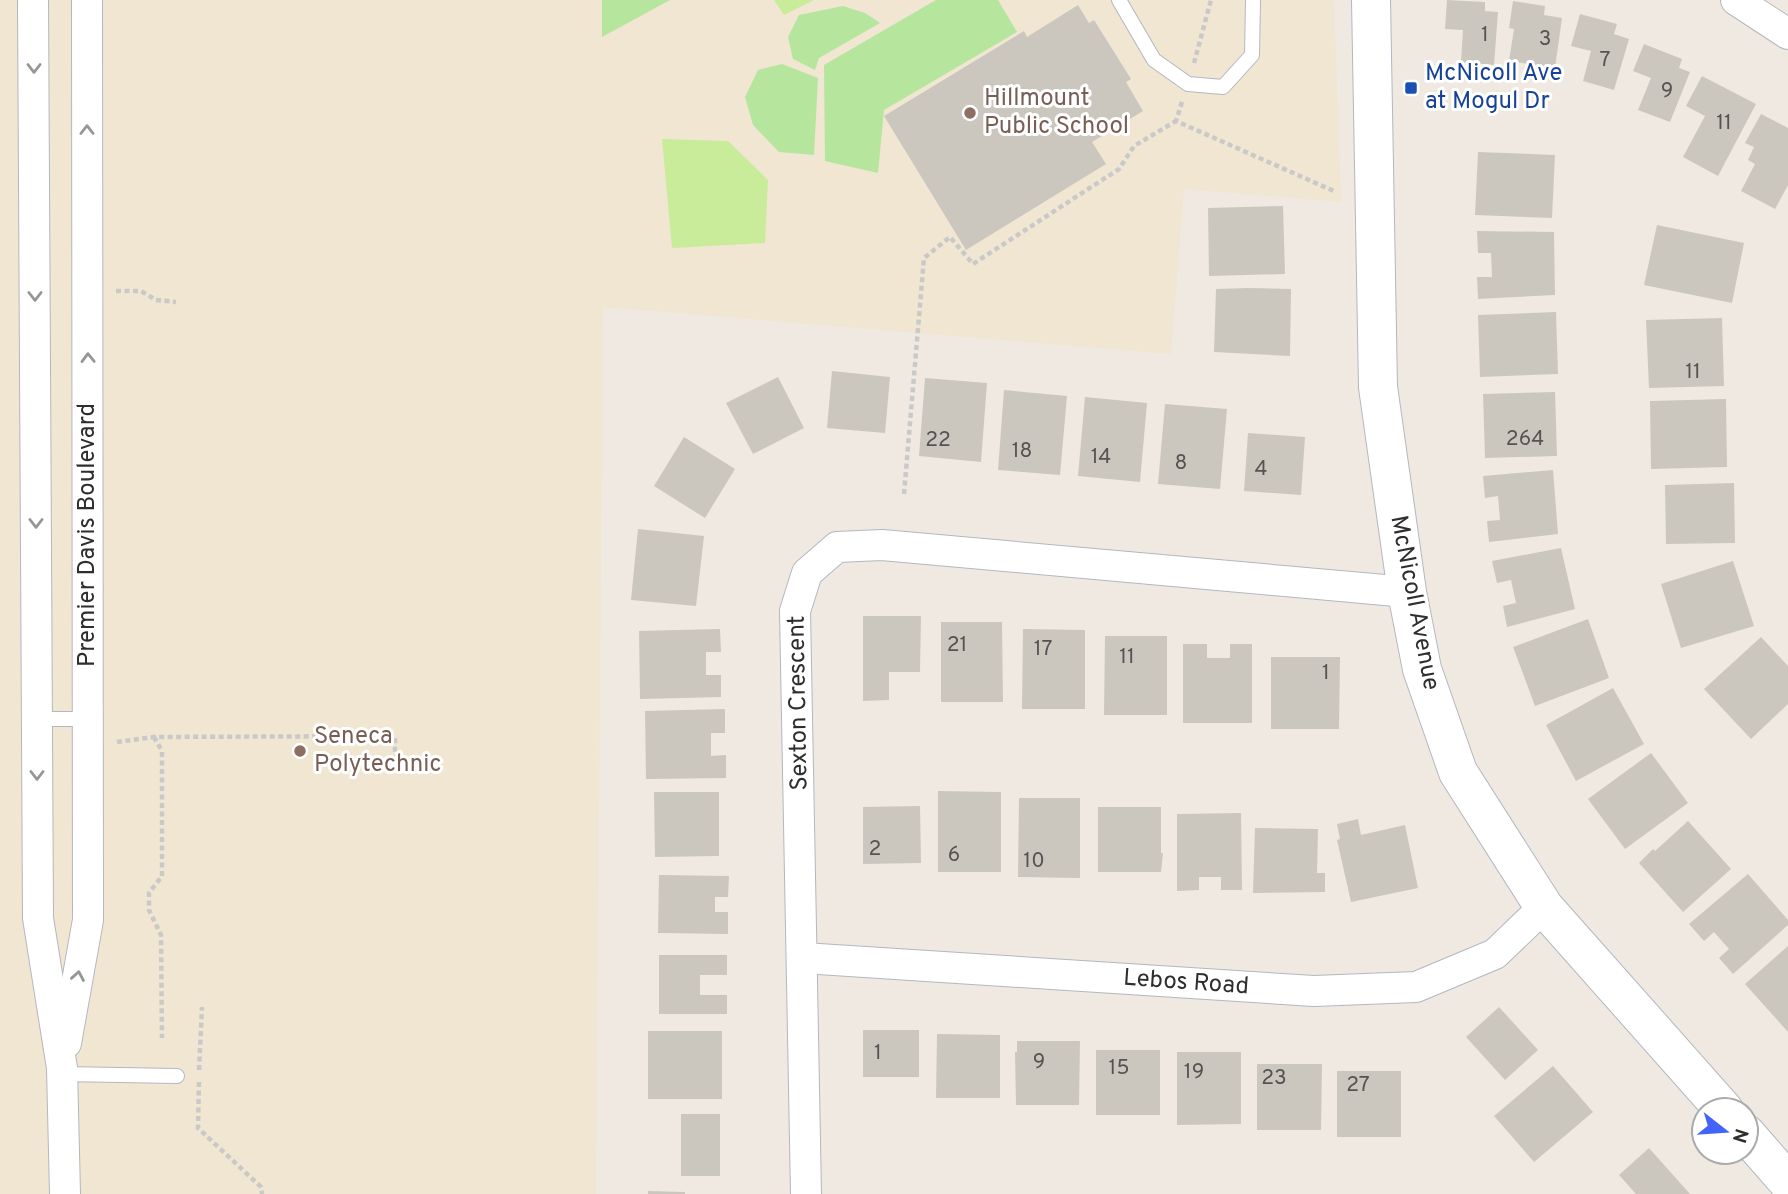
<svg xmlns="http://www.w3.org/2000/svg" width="1788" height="1194" viewBox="0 0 1788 1194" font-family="Overpass,sans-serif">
  <rect width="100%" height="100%" fill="#efe9e1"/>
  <!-- education -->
  <path fill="#f0e6d1" d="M0,0h602v36l68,-36h664l7,202 -157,-13 -13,165 -568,-47 -7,887h-596z"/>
  <!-- green -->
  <g fill="#b6e59e">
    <path d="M602,0h68l-68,37z"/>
    <path d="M936,0h62l19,32 -133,78 -6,63 -53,-12 -1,-96z"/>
    <path d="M843,6l22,7 15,10 -61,35 -4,12 -22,-11 -5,-22 11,-22z"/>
    <path d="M782,64l36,14 -4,77 -35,-3 -26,-27 -8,-28 13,-27z"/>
  </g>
  <!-- pitch -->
  <g fill="#c9ec9a">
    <path d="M774,0h40l-30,15z"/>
    <path d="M662,139l66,2 40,39 -3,63 -93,5z"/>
  </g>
  <!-- building -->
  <g fill="#cbc7bf">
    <path d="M1447,0l38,2v9l13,1 -4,53 -33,-3 2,-32 -18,-1z"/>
    <path d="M1513,1l32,5 -1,9 18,3 -7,50 -46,-7 5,-32 -5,-1z"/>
    <path d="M1078,5l11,18 5,-3 37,59 -5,3 17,29 -51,31 14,22 -140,86 -82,-134 140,-85 3,6z"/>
    <path d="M1580,14l37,10 -3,10 15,5 -15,51 -31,-9 8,-30 -20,-5z"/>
    <path d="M1644,44l38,15 -3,9 11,4 -20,50 -32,-12 13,-32 -18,-7z"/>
    <path d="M1702,76l54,28 -38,72 -35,-19 22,-41 -19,-10z"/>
    <path d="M1761,114l27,14v57l-13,24 -34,-18 14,-27 -7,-4 6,-13 -9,-4z"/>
    <path d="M1478,152l77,3 -3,63 -77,-3z"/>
    <path d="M1283,206l2,68 -76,2 -1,-68z"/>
    <path d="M1657,225l87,18 -12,60 -88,-18z"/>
    <path d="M1477,231l77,1 1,63 -77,4 -1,-22h15l-1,-24h-13z"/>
    <path d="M1248,288l43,1 -1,67 -76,-4 2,-63z"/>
    <path d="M1556,312l2,62 -78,3 -2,-62z"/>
    <path d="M1722,318l2,68 -75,2 -3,-68z"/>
    <path d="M832,371l58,6 -5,56 -58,-5z"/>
    <path d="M778,377l26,51 -51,26 -27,-51z"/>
    <path d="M925,378l62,5 -6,79 -62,-6z"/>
    <path d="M1004,390l63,6 -7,79 -62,-5z"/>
    <path d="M1555,392l2,64 -72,2 -2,-64z"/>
    <path d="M1085,397l62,6 -7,79 -62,-6z"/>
    <path d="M1726,399l1,68 -76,2 -1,-68z"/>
    <path d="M1165,404l62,5 -7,80 -62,-5z"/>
    <path d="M1248,433l57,4 -4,58 -57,-4z"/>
    <path d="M684,437l51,32 -30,49 -51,-32z"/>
    <path d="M1553,470l5,64 -69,8 -2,-21 13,-1 -2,-24 -13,2 -2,-22z"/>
    <path d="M1734,483l1,60 -69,1 -1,-59z"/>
    <path d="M638,529l66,7 -8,70 -65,-6z"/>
    <path d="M1561,548l14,61 -68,18 -4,-21 13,-3 -5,-23 -14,3 -5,-22z"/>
    <path d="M1733,561l21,65 -73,22 -20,-64z"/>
    <path d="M863,616h58l-1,56h-31v28l-26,1z"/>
    <path d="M1588,619l21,59 -74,28 -22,-59z"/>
    <path d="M941,622h61l1,80h-62z"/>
    <path d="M720,629l1,23h-15v23h15v22l-81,2 -1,-68z"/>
    <path d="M1023,629l62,1v79h-63z"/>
    <path d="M1105,636h62v79h-63z"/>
    <path d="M1761,637l27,29v38l-37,35 -47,-50z"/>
    <path d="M1183,644h24v14h23v-14h22v79h-69z"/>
    <path d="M1271,657h69l-1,72h-68z"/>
    <path d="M1613,688l31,56 -68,37 -30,-56z"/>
    <path d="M725,709v24h-14v23l15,-1v23l-80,1 -1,-68z"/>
    <path d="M1651,753l37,50 -63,46 -37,-50z"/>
    <path d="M938,791l63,1v80h-63z"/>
    <path d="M654,792h65v64l-64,1z"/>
    <path d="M1019,798h61v80l-62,-1z"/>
    <path d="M920,806l1,57 -58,1v-57z"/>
    <path d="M1098,807h63v46h2l-2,19h-63z"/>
    <path d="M1241,813l1,77h-21v-13h-22v13l-22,1v-77z"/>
    <path d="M1358,819l3,16 44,-10 13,63 -67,14 -14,-62 3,-1 -3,-15z"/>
    <path d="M1688,821l43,48 -48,43 -44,-49 14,-14 2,2z"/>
    <path d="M1255,828l63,1 -1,44h8v19l-72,1z"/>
    <path d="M1748,874l40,46v5l-55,49 -14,-16 10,-9 -15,-17 -10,9 -15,-17z"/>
    <path d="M659,875l70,1 -1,21h-13v15h13v22l-70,-1z"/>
    <path d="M1788,946v86l-43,-48z"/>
    <path d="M659,955h68v20h-27v20h27v19h-68z"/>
    <path d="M1499,1007l39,43 -33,30 -39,-43z"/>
    <rect x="863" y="1030" width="56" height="47"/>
    <rect x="648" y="1031" width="74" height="68"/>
    <path d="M937,1034l63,1v63h-64z"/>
    <path d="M1017,1041h63l-1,64h-63l-1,-53h2z"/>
    <rect x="1096" y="1050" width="64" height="65"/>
    <path d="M1177,1052h64v72l-64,1z"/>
    <path d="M1257,1064h65l-1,66h-64z"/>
    <path d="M1553,1066l40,46 -59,50 -40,-46z"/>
    <rect x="1337" y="1071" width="64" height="66"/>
    <rect x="681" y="1114" width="39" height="62"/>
    <path d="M1649,1148l41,46h-54l-17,-19z"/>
    <path d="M648,1191l37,1v2h-37z"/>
  </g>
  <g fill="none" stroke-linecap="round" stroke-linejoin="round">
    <defs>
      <g id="lane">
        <path d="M1119,0l35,60 34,24 35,3 29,-32 1,-55"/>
        <path d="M37,719h51"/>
        <path d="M62,1074l115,2"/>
      </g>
      <g id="street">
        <path d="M33,0l5,918 24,150 3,126"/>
        <path d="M1736,0l52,34"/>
        <path d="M803,958l511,33 102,-4 79,-33 49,-47"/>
        <path d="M66,1043l22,-123 -1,-920"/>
        <path d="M806,1194l-11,-583 12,-38 30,-26 45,-2 525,47"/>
      </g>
      <g id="secondary">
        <path d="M1371,0l7,387 29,205 15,77 36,103 86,135 180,203"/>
        <path d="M1746,1134l42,48"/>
      </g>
    </defs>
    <!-- lane casing -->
    <use href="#lane" stroke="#b4b7c1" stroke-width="16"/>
    <!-- street casing -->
    <use href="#street" stroke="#b4b7c1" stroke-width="32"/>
    <!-- secondary casing -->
    <use href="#secondary" stroke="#b4b7c1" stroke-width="40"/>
    <!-- path -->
    <g stroke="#c9c9c9" stroke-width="4.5" stroke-dasharray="5 3.5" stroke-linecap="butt">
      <path d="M1194,63l17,-63"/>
      <path d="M1182,102l-6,19 160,71"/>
      <path d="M116,291h25l15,9 20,2"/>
      <path d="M904,494l20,-236 26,-21 23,27 146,-95 15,-23 42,-25"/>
      <path d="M154,737l8,14v125l-13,17v17l12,25 1,103"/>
      <path d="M117,742l37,-5 241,-1v32l26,1"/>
      <path d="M199,1070l3,-63"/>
      <path d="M199,1082l-1,46 63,59 1,7"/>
    </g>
    <!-- lane -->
    <use href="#lane" stroke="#fff" stroke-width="14"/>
    <!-- street -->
    <use href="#street" stroke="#fff" stroke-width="30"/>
    <!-- secondary -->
    <use href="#secondary" stroke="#fff" stroke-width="38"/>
  </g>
  <!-- one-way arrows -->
  <defs><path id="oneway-chevron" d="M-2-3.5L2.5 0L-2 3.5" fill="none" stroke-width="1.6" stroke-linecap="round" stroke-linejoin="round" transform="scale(1.75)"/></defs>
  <g stroke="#969696">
    <use href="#oneway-chevron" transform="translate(34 68) rotate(90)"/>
    <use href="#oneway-chevron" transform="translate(87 130) rotate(-90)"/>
    <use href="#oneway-chevron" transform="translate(35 296) rotate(90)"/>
    <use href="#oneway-chevron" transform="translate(88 358) rotate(-91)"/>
    <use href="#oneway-chevron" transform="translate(36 523) rotate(90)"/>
    <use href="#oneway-chevron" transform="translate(37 775) rotate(90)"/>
    <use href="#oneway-chevron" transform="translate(78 976) rotate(-80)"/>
  </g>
  <!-- markers -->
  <rect fill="#1a4fb4" stroke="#fff" stroke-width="2.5" x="1404" y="81" width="14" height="14" rx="3.5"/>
  <g fill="#8d6e63" stroke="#fff" stroke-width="2.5">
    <circle cx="970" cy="113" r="7"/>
    <circle cx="300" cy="751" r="7"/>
  </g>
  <g text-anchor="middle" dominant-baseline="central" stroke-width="6" stroke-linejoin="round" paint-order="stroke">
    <!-- number labels -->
    <g font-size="21" fill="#555452">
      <text x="1485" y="35">1</text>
      <text x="1545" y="39">3</text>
      <text x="1605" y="60">7</text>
      <text x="1667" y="91">9</text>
      <text x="1724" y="123">11</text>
      <text x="1693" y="372">11</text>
      <text x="1525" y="439">264</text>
      <text x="938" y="440">22</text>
      <text x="1022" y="451">18</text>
      <text x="1101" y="457">14</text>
      <text x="1181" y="463">8</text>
      <text x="1261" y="469">4</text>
      <text x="957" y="645">21</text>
      <text x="1043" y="649">17</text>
      <text x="1127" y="657">11</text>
      <text x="1326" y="673">1</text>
      <text x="875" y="849">2</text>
      <text x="954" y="855">6</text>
      <text x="1034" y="861">10</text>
      <text x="878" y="1053">1</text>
      <text x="1039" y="1062">9</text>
      <text x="1119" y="1068">15</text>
      <text x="1194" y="1072">19</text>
      <text x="1274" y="1078">23</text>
      <text x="1358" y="1085">27</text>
    </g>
    <!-- transit labels -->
    <g font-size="24" fill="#164399" stroke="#fff" text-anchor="start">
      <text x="1425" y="74">McNicoll Ave<tspan x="1425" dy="28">at Mogul Dr</tspan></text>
    </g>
    <!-- education labels -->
    <g font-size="24" fill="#785e54" stroke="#fff" text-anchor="start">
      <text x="984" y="99">Hillmount<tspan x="984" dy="28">Public School</tspan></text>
      <text x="314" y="737">Seneca<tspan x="314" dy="28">Polytechnic</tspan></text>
    </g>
    <!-- street labels -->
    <g font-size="24" fill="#2e2e2e" stroke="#fff">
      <text transform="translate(88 535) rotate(-90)">Premier Davis Boulevard</text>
      <text transform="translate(1414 603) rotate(79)">McNicoll Avenue</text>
      <text transform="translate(799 703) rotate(-91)">Sexton Crescent</text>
      <text transform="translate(1186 983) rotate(4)">Lebos Road</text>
    </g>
  </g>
  <!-- north arrow -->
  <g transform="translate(1725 1131) rotate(107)"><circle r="33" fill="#ffffff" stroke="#ababab" stroke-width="2"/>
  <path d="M0-5L12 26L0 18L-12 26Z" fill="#4264fb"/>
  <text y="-10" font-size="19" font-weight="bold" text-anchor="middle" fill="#2e2e2e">N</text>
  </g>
</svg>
